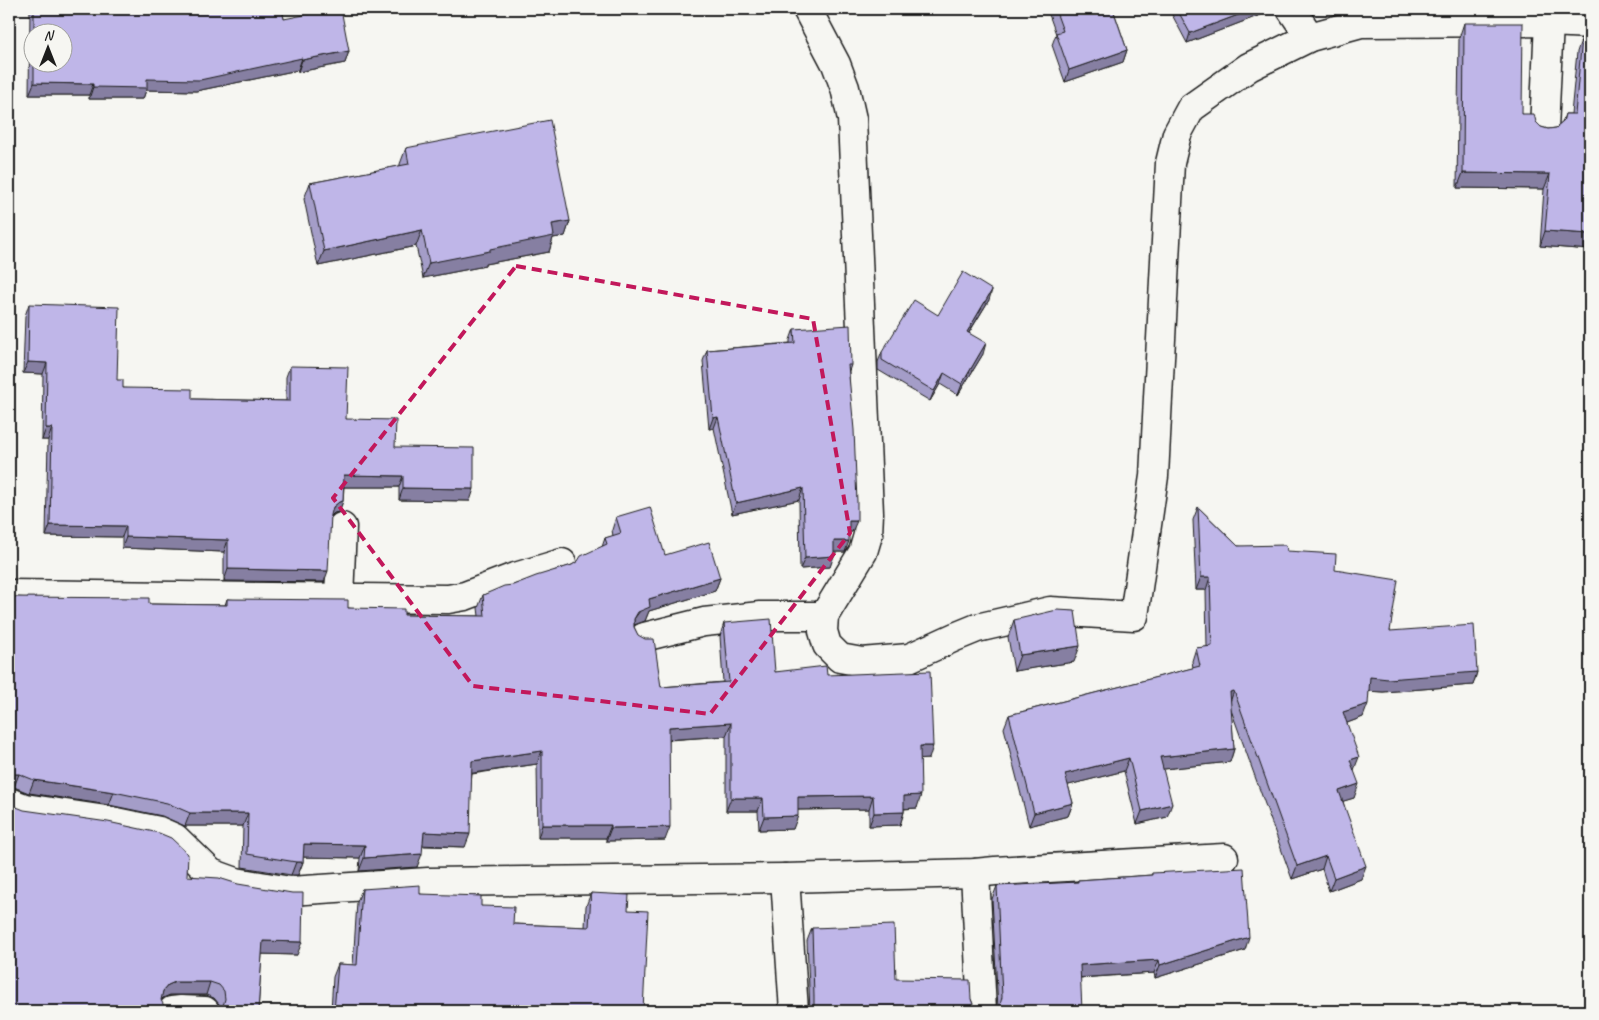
<svg xmlns="http://www.w3.org/2000/svg" width="1599" height="1020" viewBox="0 0 1599 1020" font-family="Caveat,sans-serif">
  <rect width="100%" height="100%" fill="#f6f6f2"/>
  <filter id="ink" filterUnits="userSpaceOnUse"><feTurbulence type="fractalNoise" baseFrequency=".02" numOctaves="2"/><feDisplacementMap in="SourceGraphic" scale="10" xChannelSelector="R" yChannelSelector="G"/><feConvolveMatrix kernelMatrix="1 2 1 2 8 2 1 2 1" color-interpolation-filters="sRGB"/></filter>
  <g filter="url(#ink)">
    <g fill="none" stroke-linecap="round" stroke-linejoin="round">
      <defs>
        <g id="minor">
          <path d="M807,9l29,55 9,24 7,31 17,394 -1,22 -5,17 -39,64 -1,15 4,14 13,13 22,4 47,-4 46,-21 22,-9 73,-17 84,5 20,-140 16,-313 7,-29 14,-26 58,-41 61,-30 51,-14 188,-1 41,2"/>
          <path d="M1291,9l19,28"/>
          <path d="M1544,129l5,-107"/>
          <path d="M9,594l439,5 17,-3 47,-18 50,-15"/>
          <path d="M339,598l3,-71"/>
          <path d="M644,637l60,-15 56,-6h64"/>
          <path d="M9,802l16,6 81,12 53,11 16,7 36,35 25,9 54,9 138,-9 357,-4 190,-5 20,-2 229,-13"/>
          <path d="M975,873l7,138"/>
          <path d="M785,878l9,133"/>
          <path d="M172,1011l9,-1 24,1"/>
        </g>
      </defs>
      <!-- minor casing -->
      <use href="#minor" stroke="#1c1c1c" stroke-width="31"/>
      <!-- minor -->
      <use href="#minor" stroke="#f6f6f2" stroke-width="28"/>
    </g>
    <!-- wall -->
    <g fill="#a49dc8" stroke="#1c1c1c" fill-rule="evenodd">
      <path d="M30,9h252l2,10 65,32 -4,12 -47,9v-2l-102,21 -50,-1 -3,9h-54v-4h-60zM32,32h30v30h-30z"/>
      <path d="M1047,9h66l14,41 -4,12 -58,20 -13,-37 4,-11z"/>
      <path d="M1169,9h107l-89,34z"/>
      <path d="M1464,23l58,91 14,8 5,5 7,2 8,-1 6,-5 3,-9h6l6,-62 5,-15 8,1v212l-50,-4 4,-57 -87,-1 2,-150z"/>
      <path d="M406,148l164,73 -5,15 -12,2 -4,14 -64,12v2l-62,12 -7,-32 -98,20 -14,-67 6,-16 90,-17v-2z"/>
      <path d="M989,300l-20,33 14,21 -25,41 -18,-11 -10,17 -52,-31v-8l4,-10 56,-37z"/>
      <path d="M29,304l88,76 6,8 69,11 94,2v-24l4,-11 56,53 49,28 75,54 -71,-1v-13h-55l-1,14 -4,11 -5,1 -4,4 -6,65 -100,-1v-29l-102,-4v-11l-76,-1 2,-96h-6l1,-66 -20,-1 2,-57z"/>
      <path d="M794,329l57,36 -2,6 3,161h-3l-4,20h-11l-4,15 -30,2 -1,-69 -67,14 -18,-86 -5,1 -6,-68 4,-11 83,-7v-3z"/>
      <path d="M1198,507l40,39 49,5 48,19 55,61 87,41 -4,13 -90,7 -14,-1 -6,26 -16,6 7,47v28l-11,3 18,78 -32,12 -7,-22 -30,10 -61,-169 3,39 -4,13 -67,7 4,48 -30,7 -13,-53 -56,14 5,18 -5,13 -39,10 -25,-98 5,-13 184,-47 -1,-7 4,-13 11,-1 -1,-57h-10l-3,-70z"/>
      <path d="M616,517l49,38 55,23 -5,13 -66,20 -4,10 -11,4v2l27,60 62,-5 -3,-46 4,-13 51,49 52,3 102,84h-9l-3,49 -13,1v3l-4,13 -31,1v-17l-71,1 -5,19 -34,1 -1,-19h-32v-75l-57,4 -4,100 -59,1v-3h-68l-1,-74 -65,10 -7,73 -42,-1 -6,21 -58,4 1,-13 -57,-1v5l-5,13h-7l-49,-8 1,-41h-58l-23,-10 -53,-11 -80,-12 -15,-6h-5v-192l5,2 135,7 76,1 2,-6 121,9 56,7 75,1 -1,-8 5,-13 30,-10 59,-20 30,-18 3,-9 8,-2 -1,-6z"/>
      <path d="M1014,620l60,42 -60,9 -6,-34z"/>
      <path d="M1152,873l93,77 -90,28 -1,-5 -73,5 -83,30 -6,-109 5,-13 80,-4 1,-2 74,-5z"/>
      <path d="M187,876l110,79 -35,-1 -4,57 -38,-2 -1,-5 -5,-6 -8,-3h-36l-7,3 -2,2 -152,11z"/>
      <path d="M362,889l58,5 61,12 32,18 72,3 1,-21 5,-13 37,17 15,100 148,1h-460l2,-34 5,-13 15,1 4,-63z"/>
      <path d="M812,928l84,51 75,20 3,8 5,4h-169l-3,-70z"/>
    </g>
    <!-- shaded-wall -->
    <g fill="#867fa2" stroke="#1c1c1c">
      <path d="M1254,9h22l-89,34 3,-10z"/>
      <path d="M1127,50l-4,12 -58,20 4,-12z"/>
      <path d="M349,51l-4,12 -47,9 4,-12z"/>
      <path d="M302,58l-4,12 -102,21 -50,-1 -3,9h-54l4,-12 54,-8z"/>
      <path d="M34,83l59,1 -4,11h-60z"/>
      <path d="M1463,173l87,1 -6,15 -87,-1z"/>
      <path d="M570,221l-5,15 -12,2 -4,14 -64,12v2l-62,12 6,-15 123,-39z"/>
      <path d="M422,230l-6,16 -98,20 6,-15z"/>
      <path d="M1545,231l45,3v16l-50,-4z"/>
      <path d="M992,290l-3,10 -26,42 4,-10z"/>
      <path d="M986,343l-3,11 -25,41 4,-11z"/>
      <path d="M28,362l19,1 -4,11 -20,-1z"/>
      <path d="M944,373l-4,11 -10,17 4,-10z"/>
      <path d="M718,417l-4,11 -5,1 4,-11z"/>
      <path d="M46,428h6l-4,12h-6z"/>
      <path d="M344,475l59,1 -4,11h-59z"/>
      <path d="M403,488l71,1 -4,12 -71,-1z"/>
      <path d="M803,488l-4,12 -67,14 4,-11z"/>
      <path d="M343,501l-4,11 -5,1 -5,5 4,-11 6,-5z"/>
      <path d="M849,521h8l-5,11h-7z"/>
      <path d="M50,525l76,1 -4,11 -76,-1z"/>
      <path d="M126,537l102,3 -4,12 -102,-4z"/>
      <path d="M834,541h15l-4,11h-15z"/>
      <path d="M834,556l-4,11 -30,2 5,-11z"/>
      <path d="M228,569l100,2 -4,11 -100,-1z"/>
      <path d="M1201,577h9l-4,13h-10z"/>
      <path d="M720,578l-5,13 -66,20 -4,10 -11,4v-6l15,-20z"/>
      <path d="M1080,646l-6,16 -60,9 6,-16z"/>
      <path d="M1477,672l-4,13 -90,7 -18,-1 5,-14z"/>
      <path d="M1234,691l-5,14 1,-13z"/>
      <path d="M1368,704l-5,13 -24,9 4,-14z"/>
      <path d="M731,723l-5,13 -62,4 5,-13z"/>
      <path d="M920,746h13l-4,13 -14,1z"/>
      <path d="M1234,749l-4,13 -75,8 5,-13z"/>
      <path d="M542,751l-5,13 -70,10 5,-13z"/>
      <path d="M1359,757l-5,13 -9,3 5,-13z"/>
      <path d="M1129,758l-5,13 -63,16 4,-13z"/>
      <path d="M11,774h8l-5,13h-5v-12z"/>
      <path d="M34,780l80,12 -5,13 -80,-12z"/>
      <path d="M1359,784l-5,14 -20,6 5,-13z"/>
      <path d="M921,795l-4,13 -18,1 5,-13z"/>
      <path d="M873,796l-4,13 -76,1 5,-13z"/>
      <path d="M731,798h32l-5,13h-32z"/>
      <path d="M1073,803l-5,13 -39,10 5,-13z"/>
      <path d="M1172,804l-5,13 -30,7 5,-13z"/>
      <path d="M904,812l-4,13 -31,1 5,-13z"/>
      <path d="M190,813h58l-5,13h-58z"/>
      <path d="M798,816l-5,13 -34,1 5,-13z"/>
      <path d="M542,825h69l-5,13h-68z"/>
      <path d="M670,827l-5,13 -59,1 5,-13z"/>
      <path d="M424,832l46,2 -5,13 -46,-2z"/>
      <path d="M304,844l61,1 -5,13 -61,-1z"/>
      <path d="M422,854l-5,13 -58,4 5,-13z"/>
      <path d="M1326,856l-4,13 -30,10 5,-13z"/>
      <path d="M296,862h7l-5,13h-7z"/>
      <path d="M1366,866l-5,13 -32,12 5,-13z"/>
      <path d="M1249,937l-4,13 -90,28 5,-13z"/>
      <path d="M263,941l39,1 -5,13 -39,-1z"/>
      <path d="M1159,960l-5,13 -79,5 5,-13z"/>
      <path d="M175,982h35l-4,13h-36l-7,3 -5,6 5,-13 5,-6z"/>
    </g>
    <!-- building -->
    <g fill="#bfb6e8" stroke="#1c1c1c">
      <path d="M34,9h248l2,10 50,-10h7l8,42 -47,9v-2l-102,22 -53,-1v9l-54,-1v-3l-59,-1v-21h28v-30h-28z"/>
      <path d="M1055,9h58l14,41 -58,20 -13,-37 7,-2z"/>
      <path d="M1177,9h77l-64,24z"/>
      <path d="M1464,23h59l-1,91h12l2,8 5,5 7,2 8,-1 7,-6 2,-8h10l7,-77 8,1v196l-45,-3 5,-57 -87,-1z"/>
      <path d="M550,120l20,101 -18,3 2,12 -64,13v2l-61,12 -7,-33 -98,21 -14,-68 99,-19 -3,-16z"/>
      <path d="M963,272l29,18 -25,42 19,11 -24,41 -18,-11 -10,18 -52,-31v-8l32,-52 24,15z"/>
      <path d="M29,304l90,3 -2,73h6v8l69,1v10l98,2v-35l58,1 -2,52 50,1 -1,27 79,1v41l-71,-1v-12l-59,-1 -1,26 -4,1 -6,5 -2,8 -3,56 -100,-2v-29l-102,-3v-11l-76,-1 2,-97h-6l1,-65 -19,-1z"/>
      <path d="M850,325l1,40h-3l6,65 3,72v19h-8v20h-15v15l-29,2 -2,-70 -67,15 -18,-86 -5,1 -6,-68 88,-7 -1,-14z"/>
      <path d="M650,507l15,48 44,-13 11,36 -71,21 1,8 -12,5 -4,7v8l4,8 7,4h9l7,48 68,-5 -5,-59 47,-4 4,53 51,-6 1,9 103,-4 3,75h-13l1,49 -17,1v16l-30,1 -1,-17 -75,1v19l-34,1 -1,-19h-32v-75l-62,4 1,100 -59,1v-3h-69v-74l-70,10 -2,73 -46,-2 -2,22 -58,4 1,-13 -61,-1 -1,18h-7l-49,-8 1,-41h-58l-23,-10 -53,-11 -80,-12 -15,-6h-8l-2,1v-180l5,2 135,1v6l78,1v-6l121,1v8l56,1v6l81,1 -2,-21 21,-9 9,-1 23,-9 36,-11 6,-4 3,-5 26,-12 -2,-6 16,-5 -5,-16z"/>
      <path d="M1198,507l40,39 48,-1 1,6 49,3 -1,16 63,10 -8,51 84,-6 3,47 -89,7 -18,-2 -2,27 -25,8 16,45 -9,3 9,24 -20,7 27,75 -32,12 -8,-22 -29,10 -63,-175 -4,1 4,57 -74,8 12,47 -30,7 -13,-53 -64,16 8,29 -39,10 -25,-98 191,-49 -4,-18 16,-2 -2,-69h-9z"/>
      <path d="M1057,610l18,1 5,35 -60,9 -6,-35z"/>
      <path d="M9,804l15,6 84,12 51,11 12,5 17,16 -1,22 32,2 19,6 54,9h11l-1,49 -39,-1 -5,70h-40l5,-5 2,-7 -1,-8 -5,-6 -9,-3h-35l-7,3 -5,6 -2,9 4,8 5,3h-161z"/>
      <path d="M1244,868l5,69 -89,28 -1,-5 -79,5 2,46h-87l5,-6 2,-8 -5,-111 81,-4v-2l74,-5v-2z"/>
      <path d="M420,885v9l61,2v10l33,1 -1,17 76,3 2,-34 38,2 -1,15 20,1 -5,99 148,1h-457l4,-47 19,1 5,-76z"/>
      <path d="M894,925l2,54 74,1 1,19 3,8 5,4h-165v-14l-2,-69z"/>
    </g>
  </g>
  <!-- marked area -->
  <path fill="none" stroke="#c2185b" stroke-width="4" stroke-dasharray="10 6" stroke-linejoin="round" d="M516,266l297,53 37,214 -140,181 -237,-28 -140,-188z"/>
  <!-- margin -->
  <rect width="1599" height="1020" fill="none" stroke="#f6f6f2" stroke-width="30"/>
  <rect x="15" y="15" width="1569" height="990" fill="none" stroke="#1c1c1c" stroke-width="2" filter="url(#ink)"/>
  <!-- north arrow -->
  <g transform="translate(48 48)"><circle r="24" fill="#f6f6f2" stroke="#9f9f9c"/>
  <path d="M0-4L9 19L0 12L-9 19Z" fill="#1c1c1c"/>
  <text y="-8" font-size="14" font-weight="bold" text-anchor="middle" fill="#1c1c1c">N</text>
  </g>
</svg>
